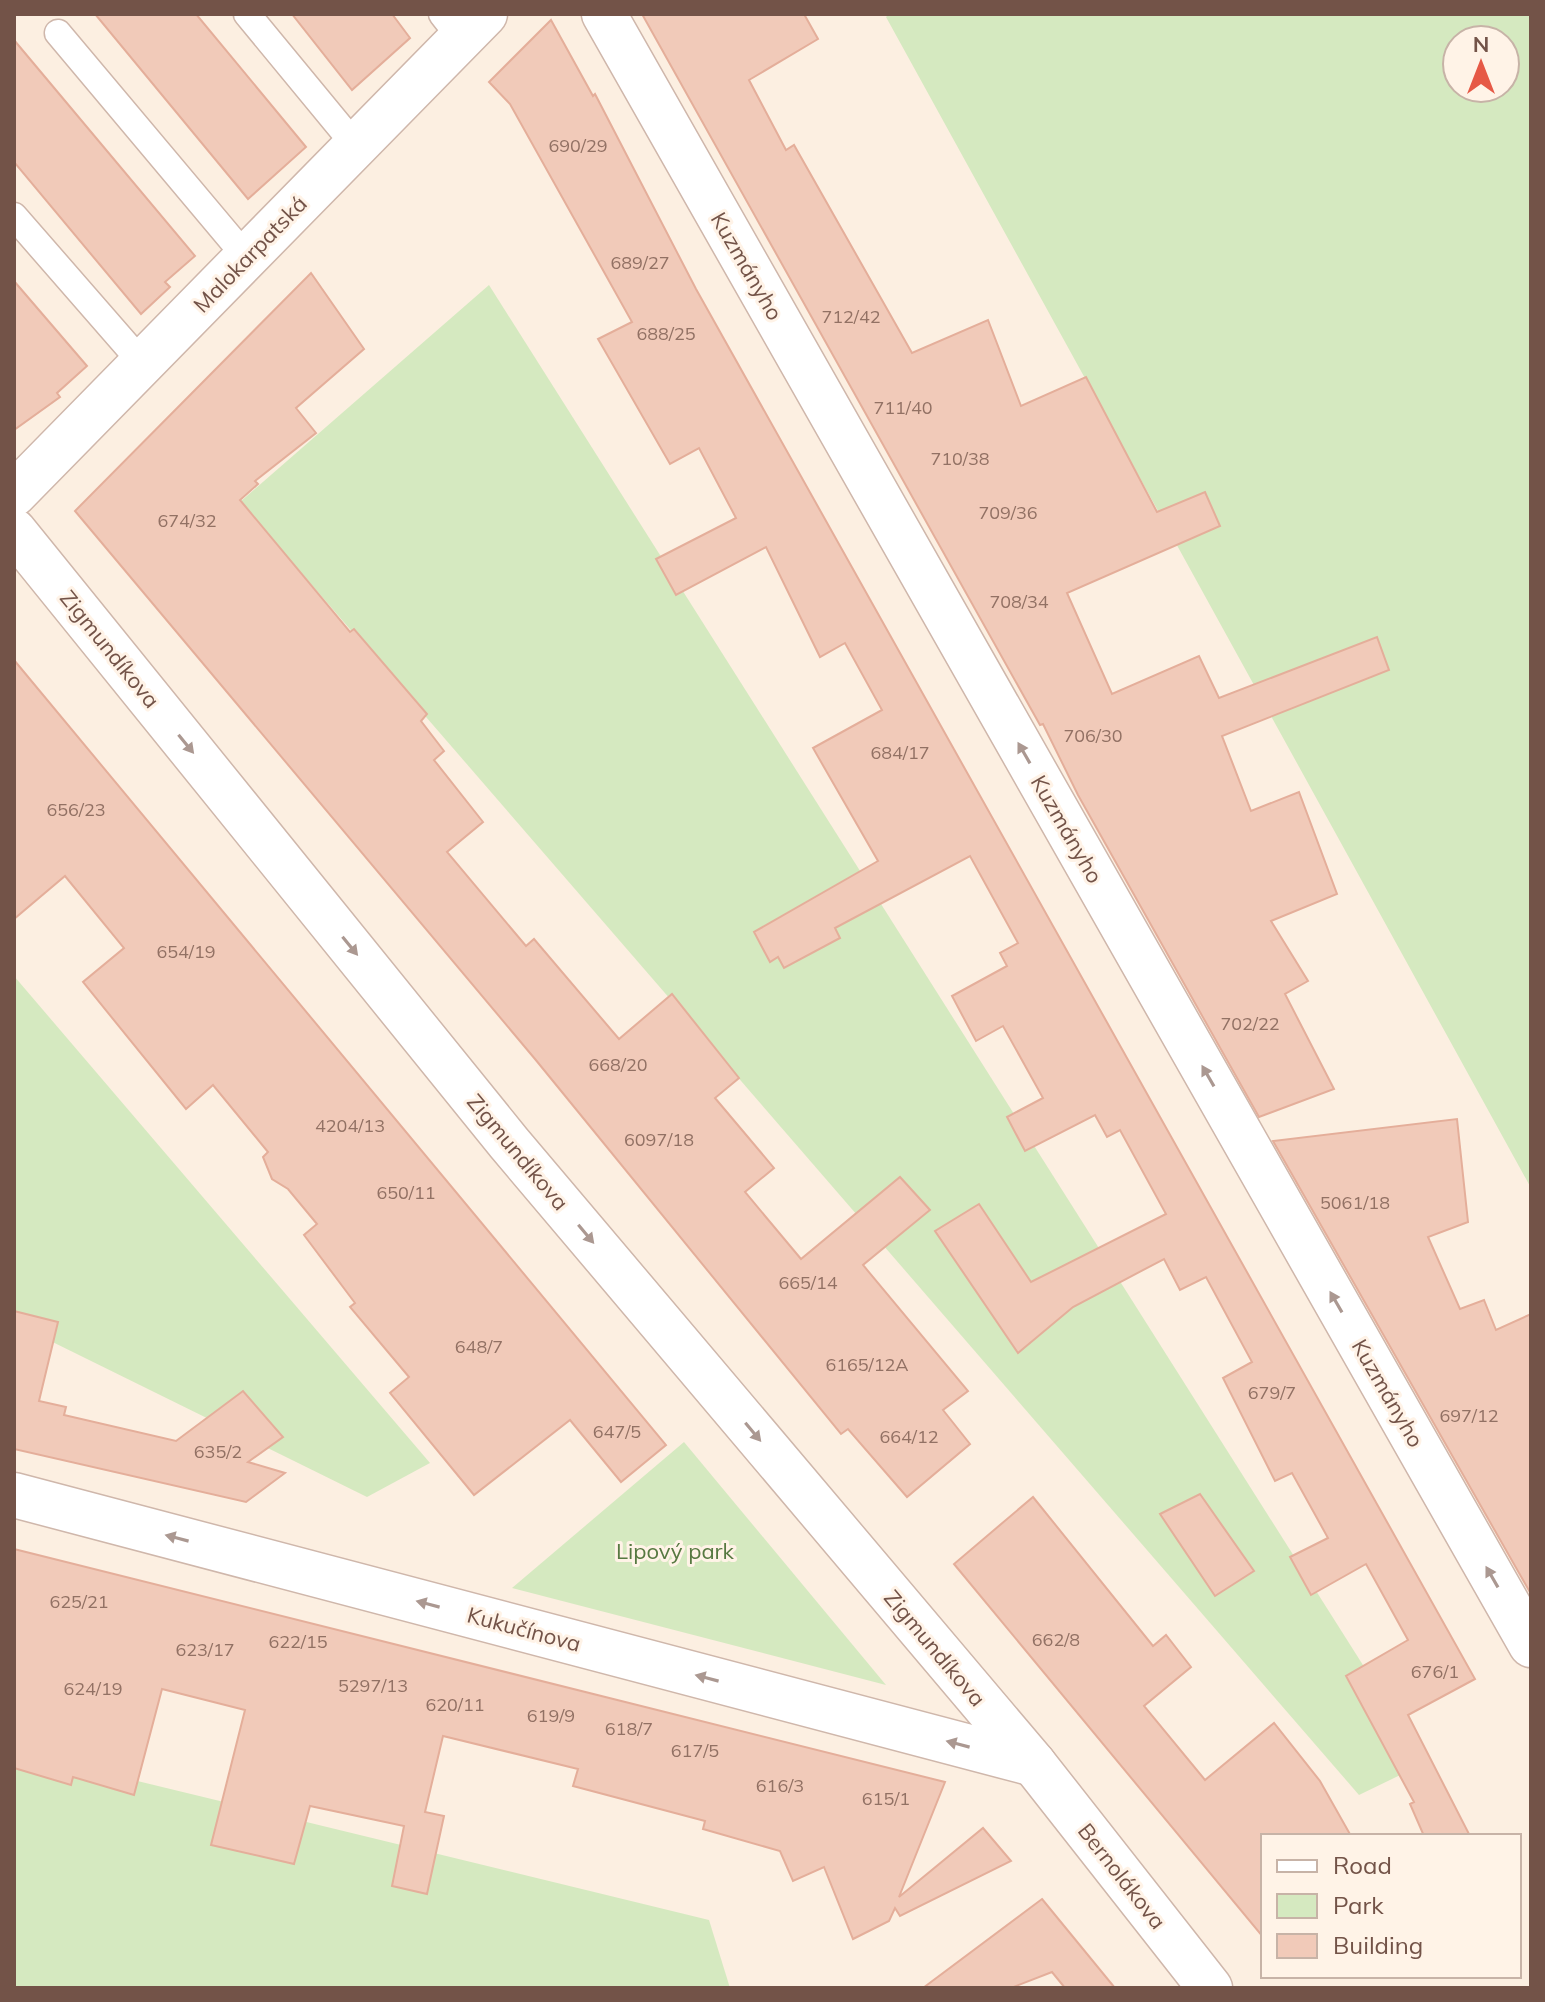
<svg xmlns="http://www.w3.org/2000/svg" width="1545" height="2002" viewBox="0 0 1545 2002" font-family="Mulish,sans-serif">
  <rect width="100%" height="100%" fill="#fcefe1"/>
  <!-- green -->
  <g fill="#d5e9c0" fill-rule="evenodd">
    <path d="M889,14h642v1174l-645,-1171zM1457,40h48v48h-48z"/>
    <path d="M489,285l936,1478 -66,32 -1119,-1293z"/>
    <path d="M14,976l416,487 -63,34 -353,-174z"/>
    <path d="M684,1442l202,243 -374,-97z"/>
    <path d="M14,1751l695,169 21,68h-716z"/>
  </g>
  <!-- building -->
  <g fill="#f1cab9" stroke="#e4ae9a" stroke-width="2">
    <path d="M95,14h101l110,133 -58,52z"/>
    <path d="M292,14h100l18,24 -58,52z"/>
    <path d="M642,14h162l14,25 -69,41 37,70 8,-5 118,208 76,-33 33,86 65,-29 71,135 48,-20 15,34 -153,67 45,101 87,-38 20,42 158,-61 12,33 -167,66 29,75 48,-19 38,102 -66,27 37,60 -23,13 49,95 -75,28 -181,-322 -35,-71 -3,1z"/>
    <path d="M551,20l42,76 2,-2 101,195 779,1390 -67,36 62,121h-46l-14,-32 4,-2 -68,-126 62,-36 -42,-76 -55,31 -21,-38 38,-19 -36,-65 -17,8 -52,-103 29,-16 -46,-85 -26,13 -16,-31 -91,48 -55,46 -83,-122 44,-27 52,78 135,-68 -46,-84 -13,7 -12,-22 -70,36 -18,-34 36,-19 -40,-72 -27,15 -24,-45 55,-30 -7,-13 18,-10 -48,-87 -135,72 5,10 -56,30 -6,-11 -8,5 -16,-30 124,-71 -65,-113 69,-38 -37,-67 -25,14 -54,-110 -90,48 -20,-36 80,-41 -37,-70 -29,16 -72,-125 34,-17 -122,-218 -21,-22z"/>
    <path d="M14,40l181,216 -30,26 5,5 -29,27 -127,-152z"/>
    <path d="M311,273l53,76 -68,59 20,25 -61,48 3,3 -18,16 110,132 4,-3 73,85 -6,7 23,30 -10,9 49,62 -36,30 79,94 8,-7 85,100 53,-45 67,84 -24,20 59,70 -29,24 56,67 99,-82 30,33 -67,55 105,126 -25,19 27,34 -63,53 -59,-68 -7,5 -306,-375 -460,-548z"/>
    <path d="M14,281l73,85 -30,27 3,4 -46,33z"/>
    <path d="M14,660l652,785 -45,37 -51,-62 -96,75 -84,-102 19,-16 -59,-70 5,-4 -51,-68 13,-11 -29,-35 -16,-10 -9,-22 5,-5 -55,-67 -27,24 -103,-127 41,-34 -59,-72 -51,43z"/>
    <path d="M1457,1119l11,103 -40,15 32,72 24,-9 12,30 35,-16v280l-258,-453z"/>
    <path d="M14,1311l44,11 -19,79 27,6 -2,8 112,26 67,-50 40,46 -35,25 37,11 -39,29 -232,-53z"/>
    <path d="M1200,1494l54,77 -39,25 -55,-82z"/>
    <path d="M1033,1497l120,149 13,-11 25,32 -47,39 61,74 69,-57 46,58 31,55h-88v101l-309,-373z"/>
    <path d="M14,1549l931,233 -46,115 84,-69 28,33 -111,55 -5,-8 -6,13 -36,18 -29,-72 -31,14 -13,-30 -77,-22 2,-8 -132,-35 5,-17 -135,-33 -18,76 19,4 -17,78 -35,-8 12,-60 -94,-20 -16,58 -83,-19 34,-135 -83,-21 -28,106 -61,-18 -2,8 -57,-17z"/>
    <path d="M1042,1899l73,89h-50l-13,-16 -41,16h-88z"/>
  </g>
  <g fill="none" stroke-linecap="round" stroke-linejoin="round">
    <defs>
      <g id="service">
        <path d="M247,14l108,131"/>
        <path d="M442,14l18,23"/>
        <path d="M58,33l189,225"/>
        <path d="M14,216l129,148"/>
      </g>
      <g id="minor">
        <path d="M604,14l927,1631"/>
        <path d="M14,494l471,-480"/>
        <path d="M14,531l495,612 525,621 176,224"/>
        <path d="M14,1495l1020,269"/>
      </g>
    </defs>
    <!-- service casing -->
    <use href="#service" stroke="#cfb7ab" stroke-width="29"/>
    <!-- minor casing -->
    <use href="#minor" stroke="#cfb7ab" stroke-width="47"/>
    <!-- service -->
    <use href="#service" stroke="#fff" stroke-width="26"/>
    <!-- minor -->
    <use href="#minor" stroke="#fff" stroke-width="44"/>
  </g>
  <!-- one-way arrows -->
  <defs><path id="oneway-solid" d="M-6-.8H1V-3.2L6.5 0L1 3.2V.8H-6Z" transform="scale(2)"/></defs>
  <g fill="#ab9891">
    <use href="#oneway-solid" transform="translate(186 744) rotate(51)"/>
    <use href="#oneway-solid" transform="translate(1024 753) rotate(-120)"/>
    <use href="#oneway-solid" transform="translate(350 946) rotate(51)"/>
    <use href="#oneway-solid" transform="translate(1208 1076) rotate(-120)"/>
    <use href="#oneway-solid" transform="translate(586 1234) rotate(50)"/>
    <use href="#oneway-solid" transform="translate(1336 1302) rotate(-120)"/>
    <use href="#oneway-solid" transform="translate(753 1432) rotate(50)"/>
    <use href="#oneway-solid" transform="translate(177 1538) rotate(-165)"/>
    <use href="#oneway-solid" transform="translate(1492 1577) rotate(-120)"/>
    <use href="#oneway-solid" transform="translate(428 1604) rotate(-165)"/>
    <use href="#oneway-solid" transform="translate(707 1678) rotate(-165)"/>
    <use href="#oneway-solid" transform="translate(958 1744) rotate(-165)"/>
  </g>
  <g text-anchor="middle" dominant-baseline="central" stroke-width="6" stroke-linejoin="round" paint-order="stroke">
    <!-- number labels -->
    <g font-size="18" fill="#927164">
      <text x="578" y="145">690/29</text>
      <text x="640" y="262">689/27</text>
      <text x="851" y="316">712/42</text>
      <text x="666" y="333">688/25</text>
      <text x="903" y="407">711/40</text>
      <text x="960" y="458">710/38</text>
      <text x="1008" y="512">709/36</text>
      <text x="187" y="520">674/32</text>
      <text x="1019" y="601">708/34</text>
      <text x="1093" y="735">706/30</text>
      <text x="900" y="752">684/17</text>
      <text x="76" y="809">656/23</text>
      <text x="186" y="951">654/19</text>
      <text x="1250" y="1023">702/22</text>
      <text x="618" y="1064">668/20</text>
      <text x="350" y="1125">4204/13</text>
      <text x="659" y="1139">6097/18</text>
      <text x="406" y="1192">650/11</text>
      <text x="1355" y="1202">5061/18</text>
      <text x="808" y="1282">665/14</text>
      <text x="479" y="1346">648/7</text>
      <text x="867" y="1364">6165/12A</text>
      <text x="1272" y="1392">679/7</text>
      <text x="1469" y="1415">697/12</text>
      <text x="617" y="1431">647/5</text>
      <text x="909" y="1436">664/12</text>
      <text x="218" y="1451">635/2</text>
      <text x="79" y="1601">625/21</text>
      <text x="1056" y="1639">662/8</text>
      <text x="298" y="1641">622/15</text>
      <text x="205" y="1649">623/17</text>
      <text x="1435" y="1671">676/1</text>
      <text x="373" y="1685">5297/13</text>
      <text x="93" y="1688">624/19</text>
      <text x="455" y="1704">620/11</text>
      <text x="551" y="1715">619/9</text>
      <text x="629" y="1728">618/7</text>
      <text x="695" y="1750">617/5</text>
      <text x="780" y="1785">616/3</text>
      <text x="886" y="1798">615/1</text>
    </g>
    <!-- street labels -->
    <g font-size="22" fill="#735348" stroke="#fff3e7">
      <text transform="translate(250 254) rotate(-46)">Malokarpatská</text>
      <text transform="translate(747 266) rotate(60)">Kuzmányho</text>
      <text transform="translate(110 649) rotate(51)">Zigmundíkova</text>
      <text transform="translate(1067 829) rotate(60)">Kuzmányho</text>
      <text transform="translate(518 1152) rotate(50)">Zigmundíkova</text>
      <text transform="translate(1388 1393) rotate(60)">Kuzmányho</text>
      <text transform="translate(524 1629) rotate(15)">Kukučínova</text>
      <text transform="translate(935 1648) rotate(50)">Zigmundíkova</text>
      <text transform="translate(1122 1876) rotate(52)">Bernolákova</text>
    </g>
    <!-- park labels -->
    <g font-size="22" fill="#577941" stroke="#fff3e7">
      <text x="675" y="1551">Lipový park</text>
    </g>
  </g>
  <!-- border -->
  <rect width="1545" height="2002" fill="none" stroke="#735348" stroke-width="32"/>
  <!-- legend -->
  <rect x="1261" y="1834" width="260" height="144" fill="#fff3e7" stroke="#c7b3a7" stroke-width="2"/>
  <rect x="1277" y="1860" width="40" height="12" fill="#ffffff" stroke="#c7b3a7" stroke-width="2"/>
  <text x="1333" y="1874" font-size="24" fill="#735348">Road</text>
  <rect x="1277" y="1894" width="40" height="24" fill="#d5e9c0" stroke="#c7b3a7" stroke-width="2"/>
  <text x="1333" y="1914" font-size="24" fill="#735348">Park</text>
  <rect x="1277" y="1934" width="40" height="24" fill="#f1cab9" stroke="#c7b3a7" stroke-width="2"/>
  <text x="1333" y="1954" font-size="24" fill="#735348">Building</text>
  <!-- north arrow -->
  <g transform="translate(1481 64)"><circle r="38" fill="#fff3e7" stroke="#c7b3a7" stroke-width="2"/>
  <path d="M0-6L14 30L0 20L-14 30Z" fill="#e65946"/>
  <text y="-12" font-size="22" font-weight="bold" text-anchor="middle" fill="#735348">N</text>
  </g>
</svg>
